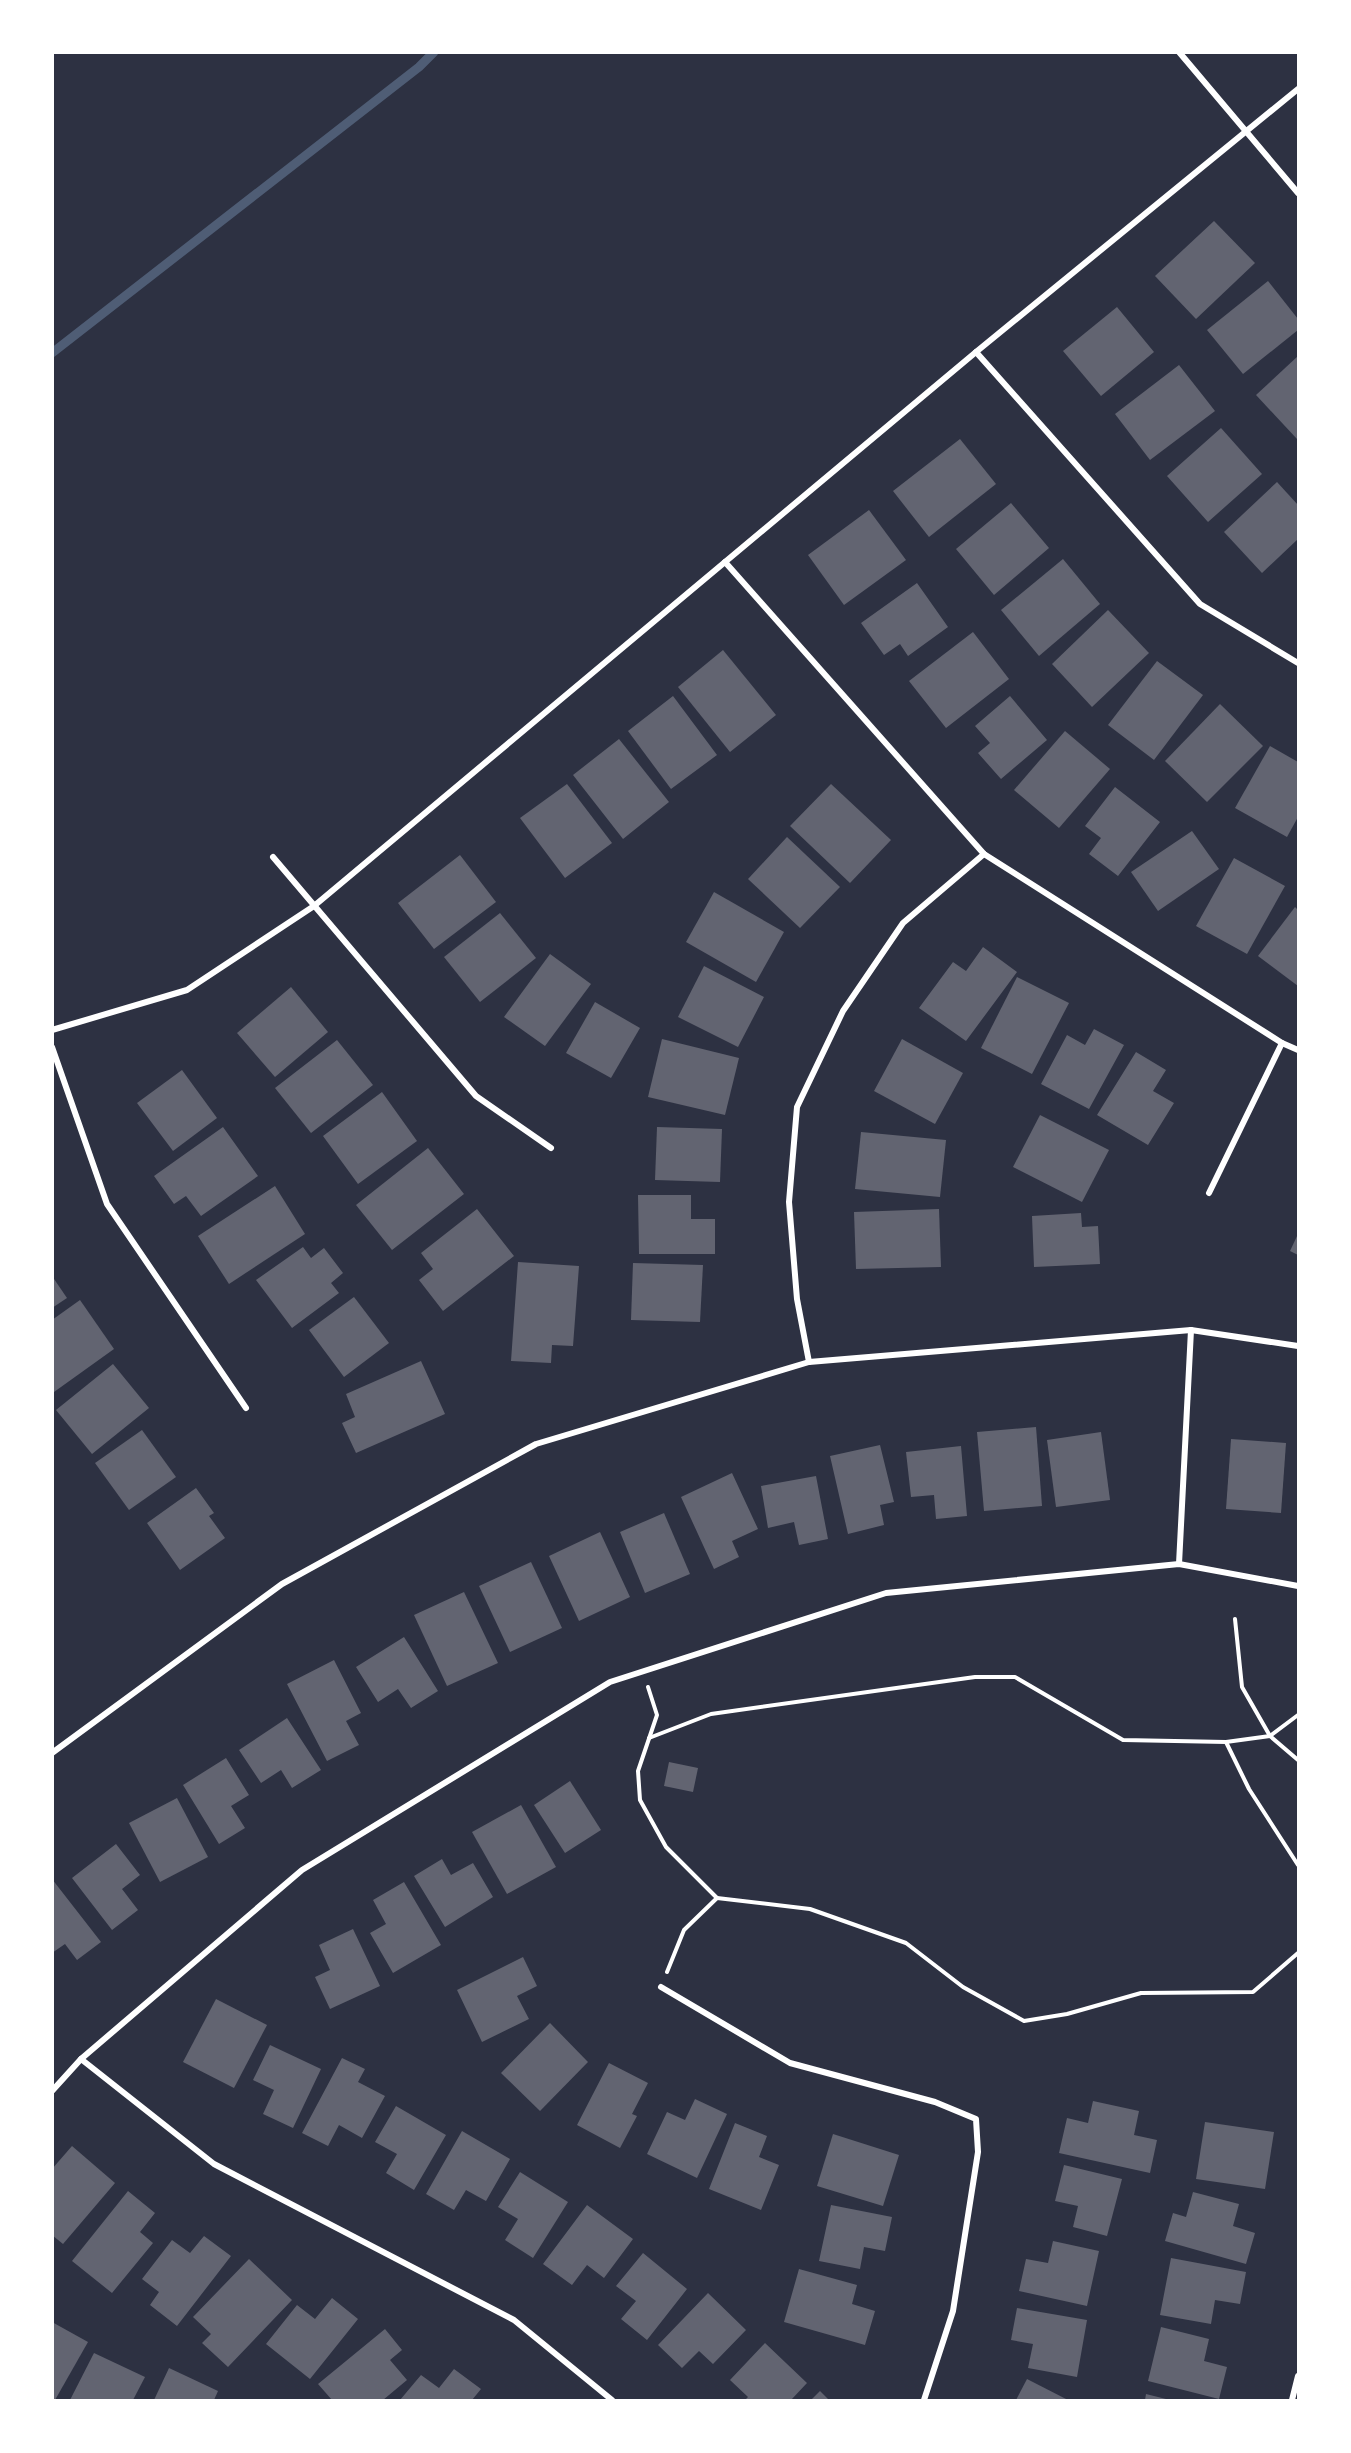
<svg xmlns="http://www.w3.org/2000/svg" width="1351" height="2453" viewBox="0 0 1351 2453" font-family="Barlow,sans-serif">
  <rect width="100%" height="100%" fill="#2d3142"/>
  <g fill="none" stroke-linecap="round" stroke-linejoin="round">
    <!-- stream -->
    <path stroke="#4f5d75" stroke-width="9" d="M52,353l367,-286 15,-15"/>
  </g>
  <!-- building -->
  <g fill="#626471">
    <path d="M1214,221l41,42 -59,56 -41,-43z"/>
    <path d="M1268,281l30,38v11l-55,44 -36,-44z"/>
    <path d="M1117,307l37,45 -53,44 -38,-45z"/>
    <path d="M1298,356v81l-1,2 -41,-44z"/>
    <path d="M1179,365l36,46 -65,49 -35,-46z"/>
    <path d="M1221,428l41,46 -54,48 -41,-46z"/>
    <path d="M960,439l36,45 -67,53 -36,-46z"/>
    <path d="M1277,482l21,23v34l-36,34 -38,-41z"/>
    <path d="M1011,503l38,45 -55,47 -38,-46z"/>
    <path d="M869,510l37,50 -62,45 -36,-50z"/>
    <path d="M1063,559l37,45 -61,52 -38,-46z"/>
    <path d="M917,583l31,44 -40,29 -8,-12 -16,11 -23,-32z"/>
    <path d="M1108,610l41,43 -57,54 -40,-43z"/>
    <path d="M973,632l36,47 -63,49 -37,-47z"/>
    <path d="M723,650l53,65 -46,37 -52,-65z"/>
    <path d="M1157,661l46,34 -49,65 -46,-35z"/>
    <path d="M673,696l44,59 -46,34 -43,-58z"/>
    <path d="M1010,696l37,44 -46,39 -23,-26 12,-10 -15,-17z"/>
    <path d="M1220,704l43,42 -56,56 -42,-41z"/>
    <path d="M1065,731l45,38 -51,59 -45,-38z"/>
    <path d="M619,739l50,63 -46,37 -50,-64z"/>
    <path d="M1270,746l28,16v55l-11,20 -52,-29z"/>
    <path d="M567,784l45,59 -47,35 -45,-60z"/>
    <path d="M831,784l60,56 -41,43 -60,-57z"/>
    <path d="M1115,787l45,35 -42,54 -29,-22 12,-16 -16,-12z"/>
    <path d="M1192,831l27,38 -61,42 -27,-39z"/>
    <path d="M787,837l53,50 -40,41 -52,-49z"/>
    <path d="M460,855l36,47 -62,47 -36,-46z"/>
    <path d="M1234,858l51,28 -38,68 -51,-28z"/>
    <path d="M714,892l70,40 -28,50 -70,-40z"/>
    <path d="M1295,907l3,3v76l-40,-30z"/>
    <path d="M500,913l36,45 -56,44 -36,-45z"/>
    <path d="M983,947l34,25 -51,69 -47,-33 34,-46 13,9z"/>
    <path d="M550,954l41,30 -46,62 -41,-29z"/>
    <path d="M704,966l60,31 -26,50 -60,-30z"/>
    <path d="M1017,977l52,26 -37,71 -51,-26z"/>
    <path d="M291,987l37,45 -53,45 -38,-44z"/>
    <path d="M595,1002l45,26 -29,50 -45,-25z"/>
    <path d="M1094,1029l30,16 -35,64 -48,-25 26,-49 18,10z"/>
    <path d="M662,1039l77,19 -14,57 -77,-18z"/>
    <path d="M902,1039l61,34 -28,51 -61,-33z"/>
    <path d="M337,1040l36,45 -62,48 -36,-45z"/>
    <path d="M1136,1052l30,18 -13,21 21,12 -26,42 -51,-30z"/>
    <path d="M182,1070l35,48 -44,33 -36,-48z"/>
    <path d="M382,1092l35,49 -59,43 -35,-48z"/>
    <path d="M1040,1115l69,35 -27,52 -69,-35z"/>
    <path d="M223,1127l35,49 -57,40 -15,-20 -12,8 -20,-28z"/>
    <path d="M657,1127l65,2 -2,53 -65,-2z"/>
    <path d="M861,1132l85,8 -6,57 -85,-8z"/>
    <path d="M428,1148l36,46 -72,56 -36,-45z"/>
    <path d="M275,1186l30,48 -76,50 -31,-48z"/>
    <path d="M638,1195h53v24h24v35h-76z"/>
    <path d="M477,1209l37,47 -71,55 -24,-31 14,-11 -12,-16z"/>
    <path d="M939,1209l2,58 -85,2 -2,-57z"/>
    <path d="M1081,1213l1,14 16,-1 2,38 -66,3 -2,-51z"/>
    <path d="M1298,1234v21l-8,-4z"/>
    <path d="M303,1247l8,11 13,-10 19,25 -12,10 8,10 -47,35 -36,-48z"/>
    <path d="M518,1262l61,4 -6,80 -21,-1 -1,18 -40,-2z"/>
    <path d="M633,1263l70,2 -3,57 -69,-2z"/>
    <path d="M52,1276l15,22 -15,10z"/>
    <path d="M354,1297l35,46 -45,34 -35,-47z"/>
    <path d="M80,1300l34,49 -60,43 -2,-72z"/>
    <path d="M421,1361l24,53 -89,39 -14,-30 13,-6 -9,-23z"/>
    <path d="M113,1364l36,44 -57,46 -36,-44z"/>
    <path d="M1036,1427l6,79 -58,5 -7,-79z"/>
    <path d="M142,1430l34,47 -47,33 -34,-47z"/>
    <path d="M1101,1432l9,68 -54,7 -9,-67z"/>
    <path d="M1231,1439l55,4 -5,70 -55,-4z"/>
    <path d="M880,1445l14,57 -14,3 4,20 -36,9 -18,-78z"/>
    <path d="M961,1446l6,70 -31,3 -2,-24 -23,2 -5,-45z"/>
    <path d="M732,1473l26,56 -26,12 7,16 -25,12 -33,-72z"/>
    <path d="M816,1476l12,63 -29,6 -5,-23 -26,6 -7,-42z"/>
    <path d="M196,1488l18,25 -5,3 16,22 -45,32 -33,-47z"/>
    <path d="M664,1513l26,61 -45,19 -25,-61z"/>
    <path d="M600,1532l30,65 -51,24 -30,-65z"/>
    <path d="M531,1562l31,66 -52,24 -31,-66z"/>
    <path d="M464,1592l34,71 -51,23 -33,-71z"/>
    <path d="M404,1637l34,54 -27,17 -13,-19 -20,13 -22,-35z"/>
    <path d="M334,1660l27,53 -15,8 13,24 -32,16 -40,-77z"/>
    <path d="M287,1718l34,52 -29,18 -11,-18 -20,13 -22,-33z"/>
    <path d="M226,1758l23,37 -18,11 14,22 -26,16 -36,-59z"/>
    <path d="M669,1762l29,6 -5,24 -29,-6z"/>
    <path d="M570,1781l31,49 -36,23 -31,-48z"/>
    <path d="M177,1798l31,59 -48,25 -31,-59z"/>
    <path d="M521,1805l35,62 -49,27 -35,-62z"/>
    <path d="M116,1844l24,31 -18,14 16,21 -26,20 -40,-52z"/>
    <path d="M442,1859l9,16 22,-12 20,34 -48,30 -31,-51z"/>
    <path d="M52,1879l49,63 -24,18 -12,-16 -13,9z"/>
    <path d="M404,1882l37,63 -48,28 -23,-40 16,-9 -13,-24z"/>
    <path d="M353,1929l27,57 -50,23 -15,-32 15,-7 -11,-25z"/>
    <path d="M523,1957l14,29 -20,10 12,23 -47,23 -25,-52z"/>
    <path d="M216,1999l51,26 -33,63 -51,-26z"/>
    <path d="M550,2023l38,39 -48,49 -39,-38z"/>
    <path d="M270,2045l51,24 -28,59 -30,-14 11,-24 -21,-10z"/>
    <path d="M342,2058l23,11 -7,13 27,14 -23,42 -23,-13 -11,21 -26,-13z"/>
    <path d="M609,2063l39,20 -16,31 5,2 -17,32 -43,-23z"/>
    <path d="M695,2099l32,15 -30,64 -50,-24 20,-42 18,8z"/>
    <path d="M1093,2101l46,10 -5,24 23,5 -7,33 -91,-20 8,-35 21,5z"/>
    <path d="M396,2106l50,29 -32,55 -28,-17 11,-19 -22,-12z"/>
    <path d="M1205,2122l69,10 -9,57 -69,-10z"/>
    <path d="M735,2123l32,13 -8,21 20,8 -18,45 -52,-21z"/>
    <path d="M462,2131l48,28 -24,42 -20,-11 -12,20 -28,-16z"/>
    <path d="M833,2134l66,21 -16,51 -66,-20z"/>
    <path d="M72,2146l43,37 -52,61 -11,-9v-66z"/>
    <path d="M1064,2165l58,14 -15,57 -34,-9 5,-21 -23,-5z"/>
    <path d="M520,2172l48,30 -35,56 -28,-18 13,-21 -20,-12z"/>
    <path d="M128,2191l27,22 -15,19 13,11 -41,50 -40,-32z"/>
    <path d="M1193,2192l46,12 -6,22 22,7 -9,31 -81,-23 8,-28 13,4z"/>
    <path d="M587,2205l46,34 -29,39 -17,-13 -15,20 -29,-21z"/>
    <path d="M831,2205l61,12 -7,34 -21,-4 -4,22 -41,-8z"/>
    <path d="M204,2236l27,20 -54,70 -27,-21 9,-13 -17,-13 30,-39 18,13z"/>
    <path d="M1053,2241l46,10 -12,55 -68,-15 7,-32 22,4z"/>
    <path d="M643,2253l44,36 -40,51 -26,-21 15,-18 -20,-15z"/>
    <path d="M1171,2258l75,14 -6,32 -25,-4 -4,24 -51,-9z"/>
    <path d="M249,2259l43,41 -64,67 -26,-24 9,-9 -18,-17z"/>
    <path d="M799,2269l58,16 -5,19 23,7 -10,34 -81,-23z"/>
    <path d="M708,2293l38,37 -33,34 -14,-13 -17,17 -24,-23z"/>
    <path d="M332,2298l26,21 -48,60 -44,-35 31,-39 18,14z"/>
    <path d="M1017,2308l70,12 -10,57 -49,-9 5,-24 -22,-4z"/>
    <path d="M52,2322l36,20 -33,58h-3z"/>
    <path d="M1161,2327l48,12 -5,22 23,6 -8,32 -71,-18z"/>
    <path d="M385,2329l17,21 -12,10 17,20 -24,20h-51l-14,-16z"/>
    <path d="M765,2343l42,40 -16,17h-46l3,-3 -18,-17z"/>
    <path d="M94,2353l51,24 -12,23h-63z"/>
    <path d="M169,2368l49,23 -4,9h-60z"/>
    <path d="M454,2369l27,20 -9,11h-72l21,-25 18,13z"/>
    <path d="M1027,2379l41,21h-52z"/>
    <path d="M820,2391l9,9h-18z"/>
    <path d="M1146,2394l24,6h-25z"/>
  </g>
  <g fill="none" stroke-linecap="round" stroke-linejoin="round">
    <!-- path -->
    <g stroke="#fff" stroke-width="4">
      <path d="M1235,1619l7,68 28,49 28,24"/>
      <path d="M648,1687l9,28 -19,56 2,29 26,47 51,51 -33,32 -17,42"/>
      <path d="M649,1738l62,-24 264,-37h40l108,63 103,2 44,-6 28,-21"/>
      <path d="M1226,1742l23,47 49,76"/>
      <path d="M717,1898l93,11 96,34 57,44 61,34 43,-7 74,-21 112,-1 45,-39"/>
    </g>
    <!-- minor -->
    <g stroke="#fff" stroke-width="6">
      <path d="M1179,52l119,141"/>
      <path d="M976,352l224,252 98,59"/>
      <path d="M725,562l259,292 298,189 16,7"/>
      <path d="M273,857l203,239 75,52"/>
      <path d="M52,1030l135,-40 127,-84 662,-554 322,-263"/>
      <path d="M52,1047l55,157 139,204"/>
      <path d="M1209,1193l73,-150"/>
      <path d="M809,1362l-12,-63 -8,-97 8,-95 46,-96 60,-88 81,-69"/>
      <path d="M1179,1564l12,-234"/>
      <path d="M52,1753l230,-169 254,-140 273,-82 382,-32 107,16"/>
      <path d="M661,1987l129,76 145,39 41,17 2,33 -25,159 -29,89"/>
      <path d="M81,2059l133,105 300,156 98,80"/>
      <path d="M52,2091l29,-32 221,-189 308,-188 276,-89 293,-29 119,22"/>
      <path d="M1292,2400l6,-24"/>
    </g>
  </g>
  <!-- border -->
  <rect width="1351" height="2453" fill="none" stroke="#ffffff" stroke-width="108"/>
</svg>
